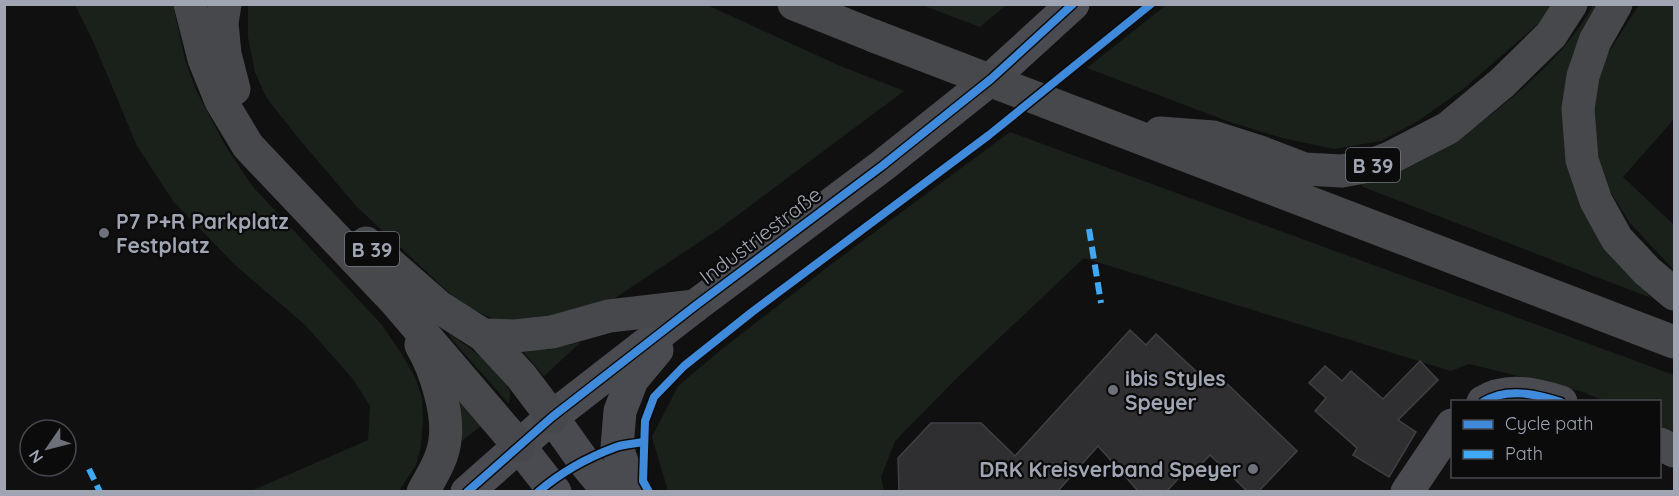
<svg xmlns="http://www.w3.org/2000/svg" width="1679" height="496" viewBox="0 0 1679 496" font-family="Quicksand,sans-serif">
  <rect width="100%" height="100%" fill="#101011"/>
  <!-- green -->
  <g fill="#1a211b">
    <path d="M75,5h98l12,55 11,30 30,57 27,40 129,138 19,28 14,24 7,21 1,21 -2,27 -5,19 -17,26h-148l117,-51 2,-34 -17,-27 -48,-54 -70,-60 -62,-64 -36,-55 -44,-105z"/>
    <path d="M248,5h459l131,60 66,26 -185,138 -110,73 -59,19 -49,2 -41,-20 -104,-97 -61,-72 -29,-37 -11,-25 -7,-35z"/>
    <path d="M922,5h84l-26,22z"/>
    <path d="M1166,5h391l-19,19 -76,66 -44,31 -37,20 -47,8 -52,-11 -55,-17 -140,-53z"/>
    <path d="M1593,5h6l-19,32 -9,23 -5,26 54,176 31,36 -288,-111 -2,-4c10,-2 22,-4 31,-8 64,-26 170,-108 201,-170z"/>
    <path d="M1639,5h35v114l-51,58 51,48v45l-44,-47 -33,-53 -7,-57 12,-50z"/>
    <path d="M1010,132l664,243v58l-14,-7v-24l-55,-1 -22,-9 -114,-28 -18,7 -367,-113 -125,118 -64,65 -14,36 3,14h-216l-16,-54 26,-51 44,-37 111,-86z"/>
    <path d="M448,333c18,11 53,38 61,57 2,4 0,9 0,14l-54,-61z"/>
    <path d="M581,342l-37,34 -23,-27 27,1z"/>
    <path d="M456,392l26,33 -25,20z"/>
  </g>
  <!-- building -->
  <g fill="#2f2f31" stroke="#3f4045" stroke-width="1.5">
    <path d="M1130,330l16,15 10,-11 55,51 8,-9 78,75 -39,41h-10l-38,-37 -19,20 -5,-5 -20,22h-27l-41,-46 -41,46h-158l-1,-34 33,-35h50l34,33z"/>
    <path d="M1420,361l18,19 -40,40 18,12 -27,45 -36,-22 4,-7 -42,-37 11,-13 -17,-15 16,-17 17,15 9,-10 32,28z"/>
  </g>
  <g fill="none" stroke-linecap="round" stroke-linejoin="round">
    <!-- minor -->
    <path stroke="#4a4b50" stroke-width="33" d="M467,492l52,-46"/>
    <!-- tertiary -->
    <g stroke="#4a4b50" stroke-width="33">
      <path d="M1483,402c24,-15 52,-8 78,0"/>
      <path d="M552,417l32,45 25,30"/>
      <path d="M1660,444l14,7"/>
      <path d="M555,492l-36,-46 33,-29 143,-111 187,-140 109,-87 82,-75"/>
      <path d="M632,492l-15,-45 3,-36 12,-31 25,-30"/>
      <path d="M1407,492l45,-67"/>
    </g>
    <!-- primary -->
    <g stroke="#46484b" stroke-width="33">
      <path d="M190,4l14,55 17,42 27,45 148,156 123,144"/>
      <path d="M225,4l-3,19 3,31 9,35"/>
      <path d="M794,4l80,32"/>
      <path d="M1616,4l-21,37 -12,35 -5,33 4,51 14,41 21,38 30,32 27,23"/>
      <path d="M1083,116l591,226"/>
      <path d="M1160,133l53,4 47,15 44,17 38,2 27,-5 21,-8 58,-30 54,-45 49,-48 20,-31"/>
      <path d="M366,243l73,64 44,28 38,41 31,41"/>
      <path d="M483,335l32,1 37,-4 57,-16 86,-10"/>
      <path d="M421,345c14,24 28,67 24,95 -2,19 -13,35 -22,52"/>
    </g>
    <!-- primary-bridge -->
    <path stroke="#46484b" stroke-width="33" d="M874,36l209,80"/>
    <!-- quiet -->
    <g stroke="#3fa9f5" stroke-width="6" stroke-dasharray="12 6" stroke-linecap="butt">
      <path d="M1089,229l12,74"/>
      <path d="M89,469l11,23"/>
    </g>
    <defs>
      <g id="cycleway">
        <path d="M1483,402c24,-15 52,-8 78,0"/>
        <path d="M467,492l85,-75 143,-111 187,-140 109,-87 82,-75"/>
        <path d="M538,492c22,-19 51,-35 78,-45 8,-3 18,-3 27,-5"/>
        <path d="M649,492l-6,-11 2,-60 9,-24 30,-31 68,-54 237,-177 162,-131"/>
      </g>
    </defs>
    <!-- cycleway casing -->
    <use href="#cycleway" stroke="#0b0b0c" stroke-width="11"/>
    <!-- cycleway -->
    <use href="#cycleway" stroke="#408adc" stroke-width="8"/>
  </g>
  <!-- markers -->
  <g fill="#6e717a" stroke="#0b0b0c" stroke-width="2">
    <circle cx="104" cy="233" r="6"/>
    <circle cx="1113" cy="390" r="6"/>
    <circle cx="1253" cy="469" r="6"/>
  </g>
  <g text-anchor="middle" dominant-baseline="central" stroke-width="4.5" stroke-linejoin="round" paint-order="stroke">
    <!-- shield labels -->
    <g fill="#0b0b0c" stroke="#737781" stroke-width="1.5">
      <rect x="1346" y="148" width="54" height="34" rx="4.5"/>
      <rect x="345" y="232" width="54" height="34" rx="4.5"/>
    </g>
    <g font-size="20" font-weight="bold" fill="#a0a5b3">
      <text x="1373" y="165">B 39</text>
      <text x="372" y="249">B 39</text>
    </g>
    <!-- poi labels -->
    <g font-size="21" font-weight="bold" fill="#a0a5b3" stroke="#0b0b0c" text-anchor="start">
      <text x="116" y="221">P7 P+R Parkplatz<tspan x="116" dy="24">Festplatz</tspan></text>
      <text x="1125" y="378">ibis Styles<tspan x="1125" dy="24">Speyer</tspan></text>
      <text x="1241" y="469" text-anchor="end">DRK Kreisverband Speyer</text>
    </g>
    <!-- street labels -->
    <g font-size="21" fill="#a0a5b3" stroke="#0b0b0c">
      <text transform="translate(760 235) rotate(-37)">Industriestraße</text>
    </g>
  </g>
  <!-- border -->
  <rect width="1679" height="496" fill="none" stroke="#a0a5b3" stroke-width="12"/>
  <!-- legend -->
  <rect x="1451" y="400" width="210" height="78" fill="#0b0b0c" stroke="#47494f" stroke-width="1.5"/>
  <rect x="1463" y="420" width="30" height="9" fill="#408adc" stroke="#47494f" stroke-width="1.5"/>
  <text x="1505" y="430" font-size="18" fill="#a0a5b3">Cycle path</text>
  <rect x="1463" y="450" width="30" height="9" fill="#3fa9f5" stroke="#47494f" stroke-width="1.5"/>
  <text x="1505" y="460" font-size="18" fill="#a0a5b3">Path</text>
  <!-- north arrow -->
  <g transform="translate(48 448) rotate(235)"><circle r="28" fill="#0b0b0c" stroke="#47494f" stroke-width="1.5"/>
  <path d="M0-4.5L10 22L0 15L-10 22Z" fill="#6e717a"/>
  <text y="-9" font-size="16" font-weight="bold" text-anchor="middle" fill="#a0a5b3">N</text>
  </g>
</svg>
